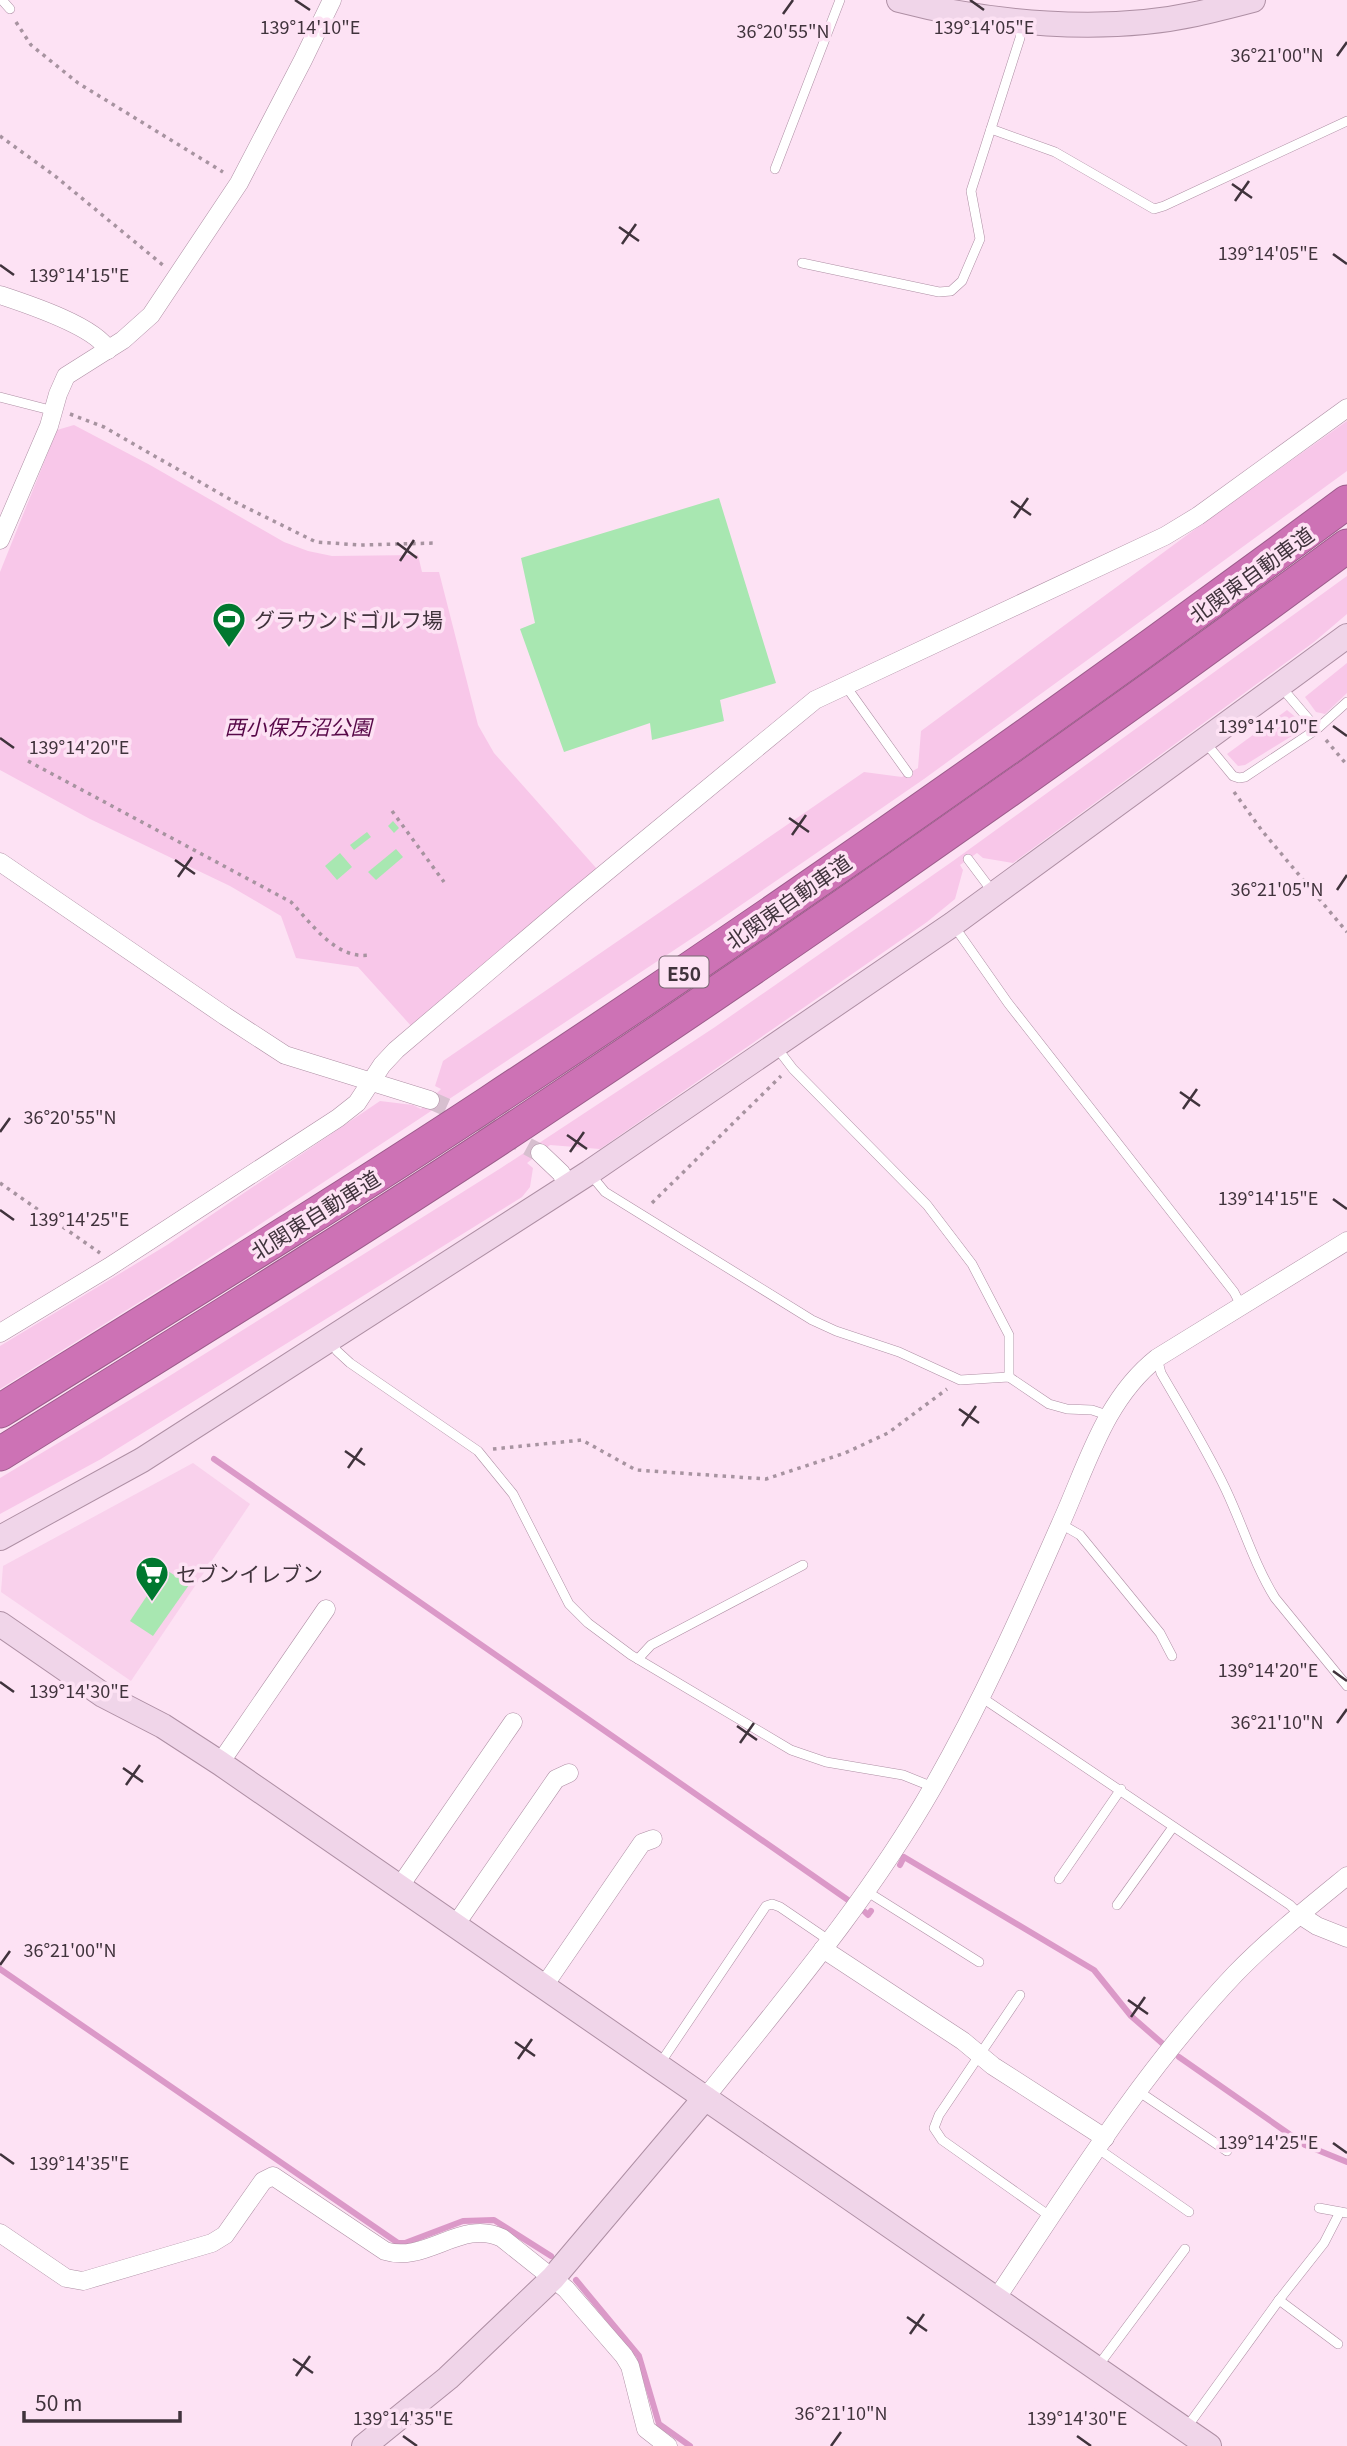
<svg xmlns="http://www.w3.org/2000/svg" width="1347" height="2446" viewBox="0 0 1347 2446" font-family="Georgia,'Noto Sans JP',serif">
  <rect width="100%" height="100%" fill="#fde2f4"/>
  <!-- built -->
  <path fill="#f9d1ec" d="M193,1463l57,41 -119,177 -130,-89 2,-26z"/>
  <!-- green -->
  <g fill="#f8c7e9">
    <path d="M1347,421v50l-423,308 -215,148 -518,343 -191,119v-43l167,-101 213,-144 33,4 8,4 20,-20 -6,-3 8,-25 421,-289 38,5 16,-9 3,-37 296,-218z"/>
    <path d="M74,425l76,40 134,77 24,9 24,5 86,-1 4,17h17l39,153 16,28 103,116 -184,159 -55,-61 -62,-9 -15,-42 -51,-30 -140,-67 -90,-49v-198l57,-142z"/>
    <path d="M1347,576v38l-33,28 -301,221 -30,-5 -6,-5 -17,12 3,5 -8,29 -28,23 -327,227 -50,-4 -23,18 6,5 -3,19 -8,10 -421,262 -101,55v-36l163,-98 338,-212 214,-141 238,-166z"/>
    <path d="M1347,663v30l-22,21 -9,-2 -11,-15z"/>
    <path d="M1287,710l12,10 1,11 -55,34 -7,1 -11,-12z"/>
  </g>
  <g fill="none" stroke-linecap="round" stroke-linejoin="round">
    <!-- stream -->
    <g stroke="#db99c8" stroke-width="6">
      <path d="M214,1459l634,441"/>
      <path d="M900,1865l4,-8 190,113 37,46 32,28"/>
      <path d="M865,1912l3,3 3,-4"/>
      <path d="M0,1969l398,274h7l58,-22 31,-1 57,36"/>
      <path d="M1179,2057l126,88 42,17"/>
      <path d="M576,2280l63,76 20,68 31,22"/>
    </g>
  </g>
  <!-- building -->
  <g fill="#a8e7b1">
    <path d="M719,498l57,185 -56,17 4,21 -72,19 -2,-17 -86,29 -44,-123 15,-6 -14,-65z"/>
    <path d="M393,821l6,7 -5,5 -6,-7z"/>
    <path d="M367,832l4,5 -17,13 -4,-5z"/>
    <path d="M396,849l7,8 -27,23 -8,-8z"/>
    <path d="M340,853l12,14 -15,13 -12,-14z"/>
    <path d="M165,1569l24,16 -36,51 -23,-15z"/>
  </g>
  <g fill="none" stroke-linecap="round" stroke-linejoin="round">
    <!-- street-tunnel -->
    <path stroke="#d7bfcf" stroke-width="18" stroke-dasharray="18 9" stroke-linecap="butt" d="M430,1100l65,29 45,24"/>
    <defs>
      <g id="lane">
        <path d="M2,0l8,9"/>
        <path d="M991,129l64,23 99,57 10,-3 183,-85"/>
        <path d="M775,169l65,-169"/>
        <path d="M802,263l137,29 12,-1 11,-10 18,-42 -9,-48 49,-153 1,-14"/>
        <path d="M0,397l54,14"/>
        <path d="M845,685l63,88"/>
        <path d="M1282,688l35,41"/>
        <path d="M1205,742l28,34 6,2 6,-1 72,-48 30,-27"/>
        <path d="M968,859l24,32"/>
        <path d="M954,926l54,77 226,289 8,15"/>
        <path d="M777,1048l16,21 134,136 45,59 37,71v42"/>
        <path d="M591,1175l14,17 207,128 24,11 63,21 61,28 49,-3 40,27 18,5 25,1 15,5"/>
        <path d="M330,1341l7,10 13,12 128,88 35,43 56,110 19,19 43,32 160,95 35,12 77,13 30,12"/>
        <path d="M1157,1358l4,15c22,38 46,77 65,117 17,36 28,74 49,108l72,88"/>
        <path d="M1061,1524l19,11 80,98 12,23"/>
        <path d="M638,1659l13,-14 152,-80"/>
        <path d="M981,1697l309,208 10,10"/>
        <path d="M1059,1879l62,-90"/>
        <path d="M866,1891l113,71"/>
        <path d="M1117,1905l56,-78"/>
        <path d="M1020,1995l-81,120 -5,13 8,12 109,77"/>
        <path d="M659,2065l107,-159 6,-2 8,3 50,34"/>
        <path d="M1138,2091l89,60"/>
        <path d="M1097,2148l92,64"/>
        <path d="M1319,2208l28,5"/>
        <path d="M1279,2300l59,44"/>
        <path d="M1098,2366l87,-117"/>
        <path d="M1187,2427l92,-127 45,-57 16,-31"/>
      </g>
      <g id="street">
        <path d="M0,295c27,9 95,31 108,55"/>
        <path d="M0,540l49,-114 9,-32 8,-18 57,-36 28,-25 88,-132 64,-123 29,-60"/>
        <path d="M0,862l225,154 60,39 145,45"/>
        <path d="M540,1153l21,20 7,13"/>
        <path d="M0,1333l109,-66 229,-149 19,-15 25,-38 14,-15 180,-153 239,-197 350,-164 33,-20 149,-108"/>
        <path d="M220,1763l106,-154"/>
        <path d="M400,1886l113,-164"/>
        <path d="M1300,1915l17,11 30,12"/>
        <path d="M456,1924l100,-145 13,-6"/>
        <path d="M823,1949l140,92 30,25 112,72"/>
        <path d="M544,1986l98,-143 11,-4"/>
        <path d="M705,2098c80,-100 164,-199 228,-311 48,-84 88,-173 127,-262 27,-59 44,-125 97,-167l190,-117"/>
        <path d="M0,2233l66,45 17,3 129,-38 13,-8 38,-54 10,-5 112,75c41,13 77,-33 117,-13l64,51 58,67 6,10 16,63 22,17"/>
        <path d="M996,2299c75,-112 146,-227 239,-325 34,-35 74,-67 112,-98"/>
      </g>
      <g id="secondary">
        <path d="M899,0c91,24 205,34 297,14 19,-4 38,-9 57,-14"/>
        <path d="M0,1538l142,-78 448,-288 363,-248 394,-288"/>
        <path d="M0,1624l103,71 60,31 57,37 989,683"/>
        <path d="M364,2446l84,-68 105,-100 152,-180"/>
      </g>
      <g id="highway">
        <path d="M0,1411c164,-102 329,-203 490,-309 292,-192 577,-392 857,-600"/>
        <path d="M0,1454c175,-109 352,-218 524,-332 279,-185 553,-377 823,-576"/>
      </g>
    </defs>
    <!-- lane casing -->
    <use href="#lane" stroke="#ae8fa4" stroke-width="10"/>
    <!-- street casing -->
    <use href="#street" stroke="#ae8fa4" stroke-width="19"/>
    <!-- secondary casing -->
    <use href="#secondary" stroke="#ae8fa4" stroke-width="26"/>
    <!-- highway casing -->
    <use href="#highway" stroke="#9c5c8b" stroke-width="35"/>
    <!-- path -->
    <g stroke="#a793a0" stroke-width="3.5" stroke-dasharray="3.5 5" stroke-linecap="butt">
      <path d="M16,22l15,23 47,38 145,89"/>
      <path d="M0,136l55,40 109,90"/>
      <path d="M70,414l34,13 129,74 83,41 44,3 76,-2"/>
      <path d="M1326,740l21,25"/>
      <path d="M28,761l263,141c21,22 45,58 79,53"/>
      <path d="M1234,792l29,40 84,100"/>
      <path d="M392,811l52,71"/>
      <path d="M0,1183l100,70"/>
      <path d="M652,1203l129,-127"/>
      <path d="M493,1449l89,-9 54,30 130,9 79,-26 43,-20 59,-44"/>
    </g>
    <!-- lane -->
    <use href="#lane" stroke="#fff" stroke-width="9"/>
    <!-- street -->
    <use href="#street" stroke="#fff" stroke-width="18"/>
    <!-- secondary -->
    <use href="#secondary" stroke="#f0d5e9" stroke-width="24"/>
    <!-- highway -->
    <use href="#highway" stroke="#cd72b5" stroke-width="33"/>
  </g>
  <!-- ticks -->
  <path fill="none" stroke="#40333c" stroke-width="2.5" d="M295,0l15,10M970,0l14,10M783,14l10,-14M1337,56l10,-14M1232,184l20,14M1235,201l14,-20M619,227l20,14M622,244l14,-20M1333,254l14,10M0,265l14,10M1011,501l20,14M1014,518l14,-20M397,543l20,15M400,561l14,-21M1333,726l14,10M0,738l14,10M789,818l20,14M792,835l14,-20M175,860l20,14M178,877l14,-20M1337,890l10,-15M1180,1092l20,14M1183,1109l14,-20M0,1132l10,-14M567,1135l20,14M570,1152l14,-20M1333,1199l14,10M0,1210l14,10M959,1409l20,14M962,1426l14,-20M345,1451l20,14M348,1468l14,-20M1333,1671l14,10M0,1682l14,10M1337,1723l10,-14M737,1726l20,14M740,1743l14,-20M123,1768l20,14M126,1785l14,-20M0,1965l10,-14M1128,2000l20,14M1131,2017l14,-20M515,2042l20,14M518,2059l14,-20M1333,2143l14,10M0,2154l14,10M907,2317l20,14M910,2334l14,-20M293,2359l20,14M296,2376l14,-20M403,2436l14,10M1077,2436l14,10M831,2446l10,-14"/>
  <!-- icons -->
  <defs>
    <symbol id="stadium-pin" viewBox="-11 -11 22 30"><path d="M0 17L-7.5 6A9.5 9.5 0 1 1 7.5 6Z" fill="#00782f" stroke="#fde2f4"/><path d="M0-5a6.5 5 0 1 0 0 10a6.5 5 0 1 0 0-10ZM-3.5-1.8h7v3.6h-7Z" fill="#fff"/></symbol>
    <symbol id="supermarket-pin" viewBox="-11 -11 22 30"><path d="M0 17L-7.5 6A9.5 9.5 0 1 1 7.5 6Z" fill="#00782f" stroke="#fde2f4"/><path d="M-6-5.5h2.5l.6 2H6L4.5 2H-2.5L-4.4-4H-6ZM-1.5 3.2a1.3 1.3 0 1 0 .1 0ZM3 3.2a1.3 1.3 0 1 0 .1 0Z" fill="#fff"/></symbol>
  </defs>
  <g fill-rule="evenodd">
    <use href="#stadium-pin" x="210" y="600" width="38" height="52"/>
    <use href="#supermarket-pin" x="133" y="1554" width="38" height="52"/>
  </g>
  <g text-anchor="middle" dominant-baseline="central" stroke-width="7" stroke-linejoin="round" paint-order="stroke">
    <!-- shield labels -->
    <rect fill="#fde2f4" stroke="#796873" stroke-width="2" x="659.5" y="956.5" width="49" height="31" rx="5"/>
    <g font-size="19" font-weight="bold" fill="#40333c">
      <text x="684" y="972">E50</text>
    </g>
    <!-- street labels -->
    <g font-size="21" fill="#40333c" stroke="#fde2f4">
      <text transform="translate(1251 574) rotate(-36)">北関東自動車道</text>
      <text transform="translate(788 901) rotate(-35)">北関東自動車道</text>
      <text transform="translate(315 1214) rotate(-32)">北関東自動車道</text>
    </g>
    <!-- poi labels -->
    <g font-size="21" fill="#40333c" stroke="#fde2f4" text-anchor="start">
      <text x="254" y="619">グラウンドゴルフ場</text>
      <text x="176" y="1573">セブンイレブン</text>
    </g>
    <!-- park labels -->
    <g font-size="21" font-style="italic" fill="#570848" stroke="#fde2f4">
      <text x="298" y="726">西小保方沼公園</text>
    </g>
  </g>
  <g font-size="18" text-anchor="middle" fill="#40333c" stroke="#fde2f4" stroke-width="7" stroke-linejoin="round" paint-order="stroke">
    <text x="984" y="34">139°14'05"E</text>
    <text x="310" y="34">139°14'10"E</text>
    <text x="783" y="38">36°20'55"N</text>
    <text x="1277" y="62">36°21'00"N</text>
    <text x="1268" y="260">139°14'05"E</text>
    <text x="79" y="282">139°14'15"E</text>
    <text x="1268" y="733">139°14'10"E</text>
    <text x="79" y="754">139°14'20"E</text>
    <text x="1277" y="896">36°21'05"N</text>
    <text x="70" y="1124">36°20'55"N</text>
    <text x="1268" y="1205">139°14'15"E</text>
    <text x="79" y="1226">139°14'25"E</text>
    <text x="1268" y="1677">139°14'20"E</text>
    <text x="79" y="1698">139°14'30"E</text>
    <text x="1277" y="1729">36°21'10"N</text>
    <text x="70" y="1957">36°21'00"N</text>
    <text x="1268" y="2149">139°14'25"E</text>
    <text x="79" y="2170">139°14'35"E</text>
    <text x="841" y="2420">36°21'10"N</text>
    <text x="403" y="2425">139°14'35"E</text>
    <text x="1077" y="2425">139°14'30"E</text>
  </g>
  <!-- scale -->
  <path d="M24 2411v10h156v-10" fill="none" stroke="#40333c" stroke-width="3.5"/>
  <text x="35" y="2411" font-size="21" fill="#40333c" stroke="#fde2f4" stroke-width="5" paint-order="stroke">50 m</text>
</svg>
